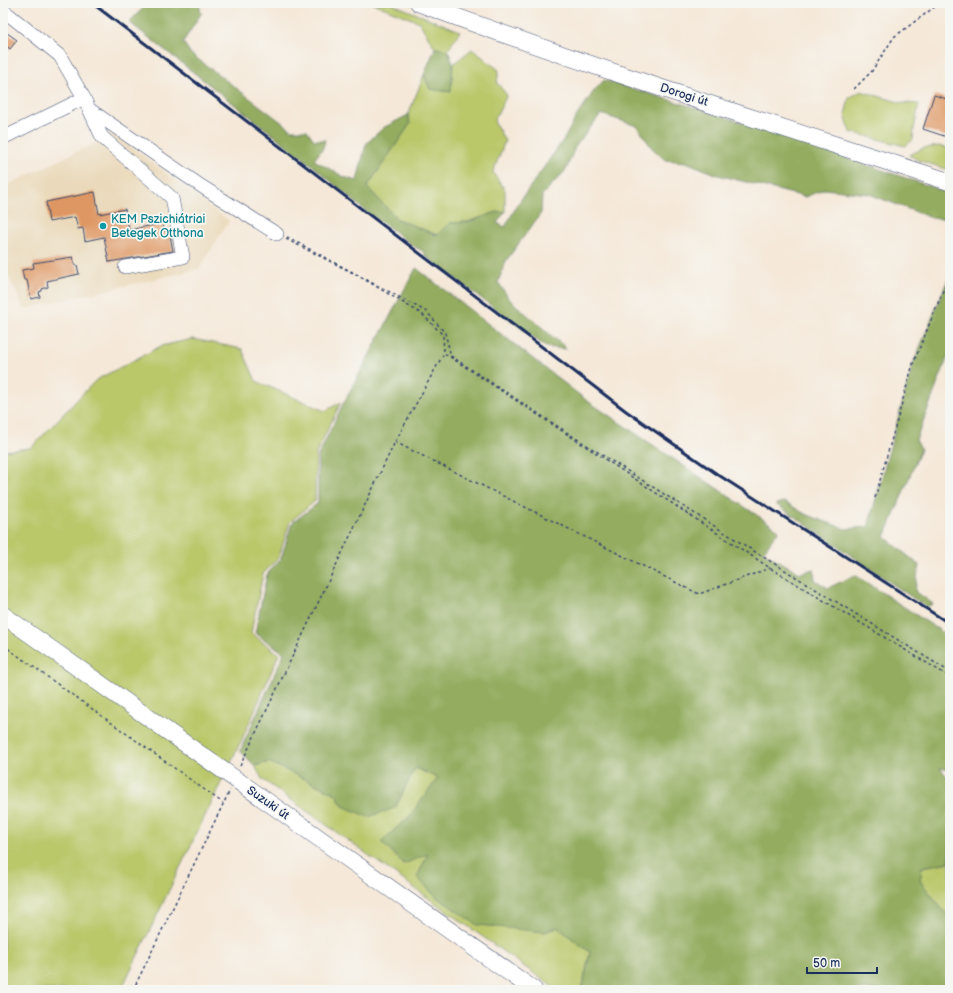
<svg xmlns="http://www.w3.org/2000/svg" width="953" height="993" viewBox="0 0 953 993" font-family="'Balsamiq Sans',sans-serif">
  <rect width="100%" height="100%" fill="#f6f6f2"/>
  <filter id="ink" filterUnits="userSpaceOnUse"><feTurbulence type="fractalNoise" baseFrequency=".025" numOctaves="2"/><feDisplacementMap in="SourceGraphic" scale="8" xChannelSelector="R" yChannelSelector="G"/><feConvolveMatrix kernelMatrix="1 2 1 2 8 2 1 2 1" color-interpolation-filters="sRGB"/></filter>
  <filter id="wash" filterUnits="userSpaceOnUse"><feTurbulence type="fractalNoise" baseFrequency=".012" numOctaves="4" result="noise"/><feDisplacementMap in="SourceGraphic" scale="16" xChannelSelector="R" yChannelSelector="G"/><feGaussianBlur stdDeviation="0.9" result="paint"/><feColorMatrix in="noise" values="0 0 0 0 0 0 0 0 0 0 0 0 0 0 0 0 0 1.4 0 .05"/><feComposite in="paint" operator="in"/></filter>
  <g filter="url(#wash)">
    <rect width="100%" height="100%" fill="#f5e8d8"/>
    <!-- built -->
    <path fill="#ead9ba" d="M114,134l115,87 -30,48 -175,40 -21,-44v-78z"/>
    <!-- green -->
    <g fill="#bac86b" stroke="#6a7c64">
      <path d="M372,3h18l70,28 -12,19 -13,-2 -16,-26z"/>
      <path d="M472,49l27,21 -2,13 10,12 -13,26 11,20 -12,31 12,18v22h-8l-29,10 -19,1 -12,12 -40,-16 -30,-32 43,-63 -2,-9 16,-40 6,14 20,3 3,-28z"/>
      <path d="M861,91l41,12 17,1 -5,25 -1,11 -8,6 -55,-14 -5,-17 4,-17z"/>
      <path d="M939,146l11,3v21l-30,-9 -11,-6 15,-7z"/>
      <path d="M193,339l49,10 14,32 69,30 16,-9 -25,52 -1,47 -25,21 -11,35 -16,17 -12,59 28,21 -35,81 -123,255h-118v-539l28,-3 65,-68 65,-34z"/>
      <path d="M269,762l67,32 7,12 52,2 20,-40 23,10 -28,38 -29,26 47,12 117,78 12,-5 33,25 -8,38h-25l-295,-211 -7,-13z"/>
      <path d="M950,855v64l-30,-38 2,-14 27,-5z"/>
    </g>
    <!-- forest -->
    <g fill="#93ac5f" stroke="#576e5e">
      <path d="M199,3l2,11 -18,28 8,12 101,76h15l7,10h11l-2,8 -9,12 30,17 13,4 9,-37 17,-16 25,-13 2,9 -43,63 30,32 40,16 12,-12 19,-1 29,-10h8l-8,11 8,4 12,-22 47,-66 12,-22 18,-26 10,-11 116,35 230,78v26l-18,-1 -63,-24 -45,-5 -19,8 -87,-22 -32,-13 -21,-2 -14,-13 -14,-21 -36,-12 -26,33 -9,23 -24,25 -1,18 -35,48 -8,21 12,18 57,49 -21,-2 -121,-91 -2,-5c-18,-7 -29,-24 -47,-31l-63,-54 -184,-144 18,-18z"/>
      <path d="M435,48l13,2 5,14 -2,28 -21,-3 -6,-14z"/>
      <path d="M416,268l170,132 193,130 -16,22 37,21 14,-4 1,11 13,8 27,-13 95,62v133l-10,-2 10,12v75l-1,7 -27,5 -2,14 30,38v71h-368l8,-38 -33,-25 -12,5 -68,-7 -42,-29 -18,-19 11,-23 -24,10 -23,-22 29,-26 28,-38 -23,-10 -20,40 -27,9 -25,-11 -7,-12 -67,-32 -14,4 -15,-15 44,-98 -29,-20 12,-59 14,-15 11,-36 26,-20v-47l24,-50z"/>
      <path d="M950,274v77l-34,89 5,9 -36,88 34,28 -4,26 18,13 -7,3 -150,-103 9,-2 20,12 40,15 23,-2 45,-163z"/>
    </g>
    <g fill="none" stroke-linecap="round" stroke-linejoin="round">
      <!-- stream -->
      <path stroke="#54b3d3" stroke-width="3" d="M945,990l5,-9"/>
    </g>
    <g id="blocks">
      <!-- building -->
      <g fill="#de9764">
        <path d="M3,30l14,10 -7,9 -7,-6z"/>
        <path d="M934,95l16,5v38l-27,-9z"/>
        <path d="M95,192l4,22 26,-5 4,21 34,-7 1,8 5,-1 4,21 -64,11 -5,-25 -19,4 -2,-13 -5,1 -3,-12 -26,5 -3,-20z"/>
        <path d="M73,257l2,8h2l2,9 -32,7 1,6 -6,2v2l-3,1 1,5 -9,2 -4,-19h-3l-2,-10 12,-2 -1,-5z"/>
      </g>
    </g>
  </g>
  <g filter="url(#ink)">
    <use href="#blocks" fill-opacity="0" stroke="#3c4b70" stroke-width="1"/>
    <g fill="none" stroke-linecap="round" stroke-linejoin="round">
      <defs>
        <g id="minor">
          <path d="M3,10l57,46 24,42 18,39 70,61 11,59 -58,10"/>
          <path d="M89,109l112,77 76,48"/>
          <path d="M3,138l81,-40"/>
        </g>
        <g id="major">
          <path d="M419,3c175,66 353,121 531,179"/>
          <path d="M3,615l531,375"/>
        </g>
      </defs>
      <!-- minor casing -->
      <use href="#minor" stroke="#3c4b70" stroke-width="14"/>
      <!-- major casing -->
      <use href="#major" stroke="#3c4b70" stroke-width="18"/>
      <!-- path -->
      <g stroke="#3c4b70" stroke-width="1.5" stroke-dasharray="3 3" stroke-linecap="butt">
        <path d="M854,89l18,-18 22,-34 46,-34"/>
        <path d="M287,237l140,75 18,21 6,23 123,81 175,111 201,124"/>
        <path d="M286,239l71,36 65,39 21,21 1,18"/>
        <path d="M395,442l304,152 71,-26"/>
        <path d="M875,498l38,-134 37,-90"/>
        <path d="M3,645l220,158"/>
        <path d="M240,766l155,-324 49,-89 326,215 180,109"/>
        <path d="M133,990l97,-200"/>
      </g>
      <!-- minor -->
      <use href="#minor" stroke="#fff" stroke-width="13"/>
      <!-- major -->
      <use href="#major" stroke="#fff" stroke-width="17"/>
      <!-- rail -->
      <path stroke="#1b2f5e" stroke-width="3" d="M92,3l534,408 91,63 233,150"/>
    </g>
  </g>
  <!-- markers -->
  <circle fill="#0f9aa8" stroke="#f6f6f2" stroke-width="1.5" cx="103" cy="226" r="4"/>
  <g text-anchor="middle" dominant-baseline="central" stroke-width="3.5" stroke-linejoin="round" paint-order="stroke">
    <!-- street labels -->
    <g font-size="12" fill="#1b2f5e" stroke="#f6f6f2">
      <text transform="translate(684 95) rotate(18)">Dorogi út</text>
      <text transform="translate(268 803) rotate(35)">Suzuki út</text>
    </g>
    <!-- culture labels -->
    <g font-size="12" fill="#0d838f" stroke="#f6f6f2" text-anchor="start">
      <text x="111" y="219">KEM Pszichiátriai<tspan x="111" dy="14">Betegek Otthona</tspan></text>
    </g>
  </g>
  <!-- margin -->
  <rect width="953" height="993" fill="none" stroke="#f6f6f2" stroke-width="16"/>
  <!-- scale -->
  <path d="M807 967v6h70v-6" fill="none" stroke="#1b2f5e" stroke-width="2"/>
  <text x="813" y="967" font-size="12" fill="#1b2f5e" stroke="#f6f6f2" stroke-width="3" paint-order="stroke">50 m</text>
</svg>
